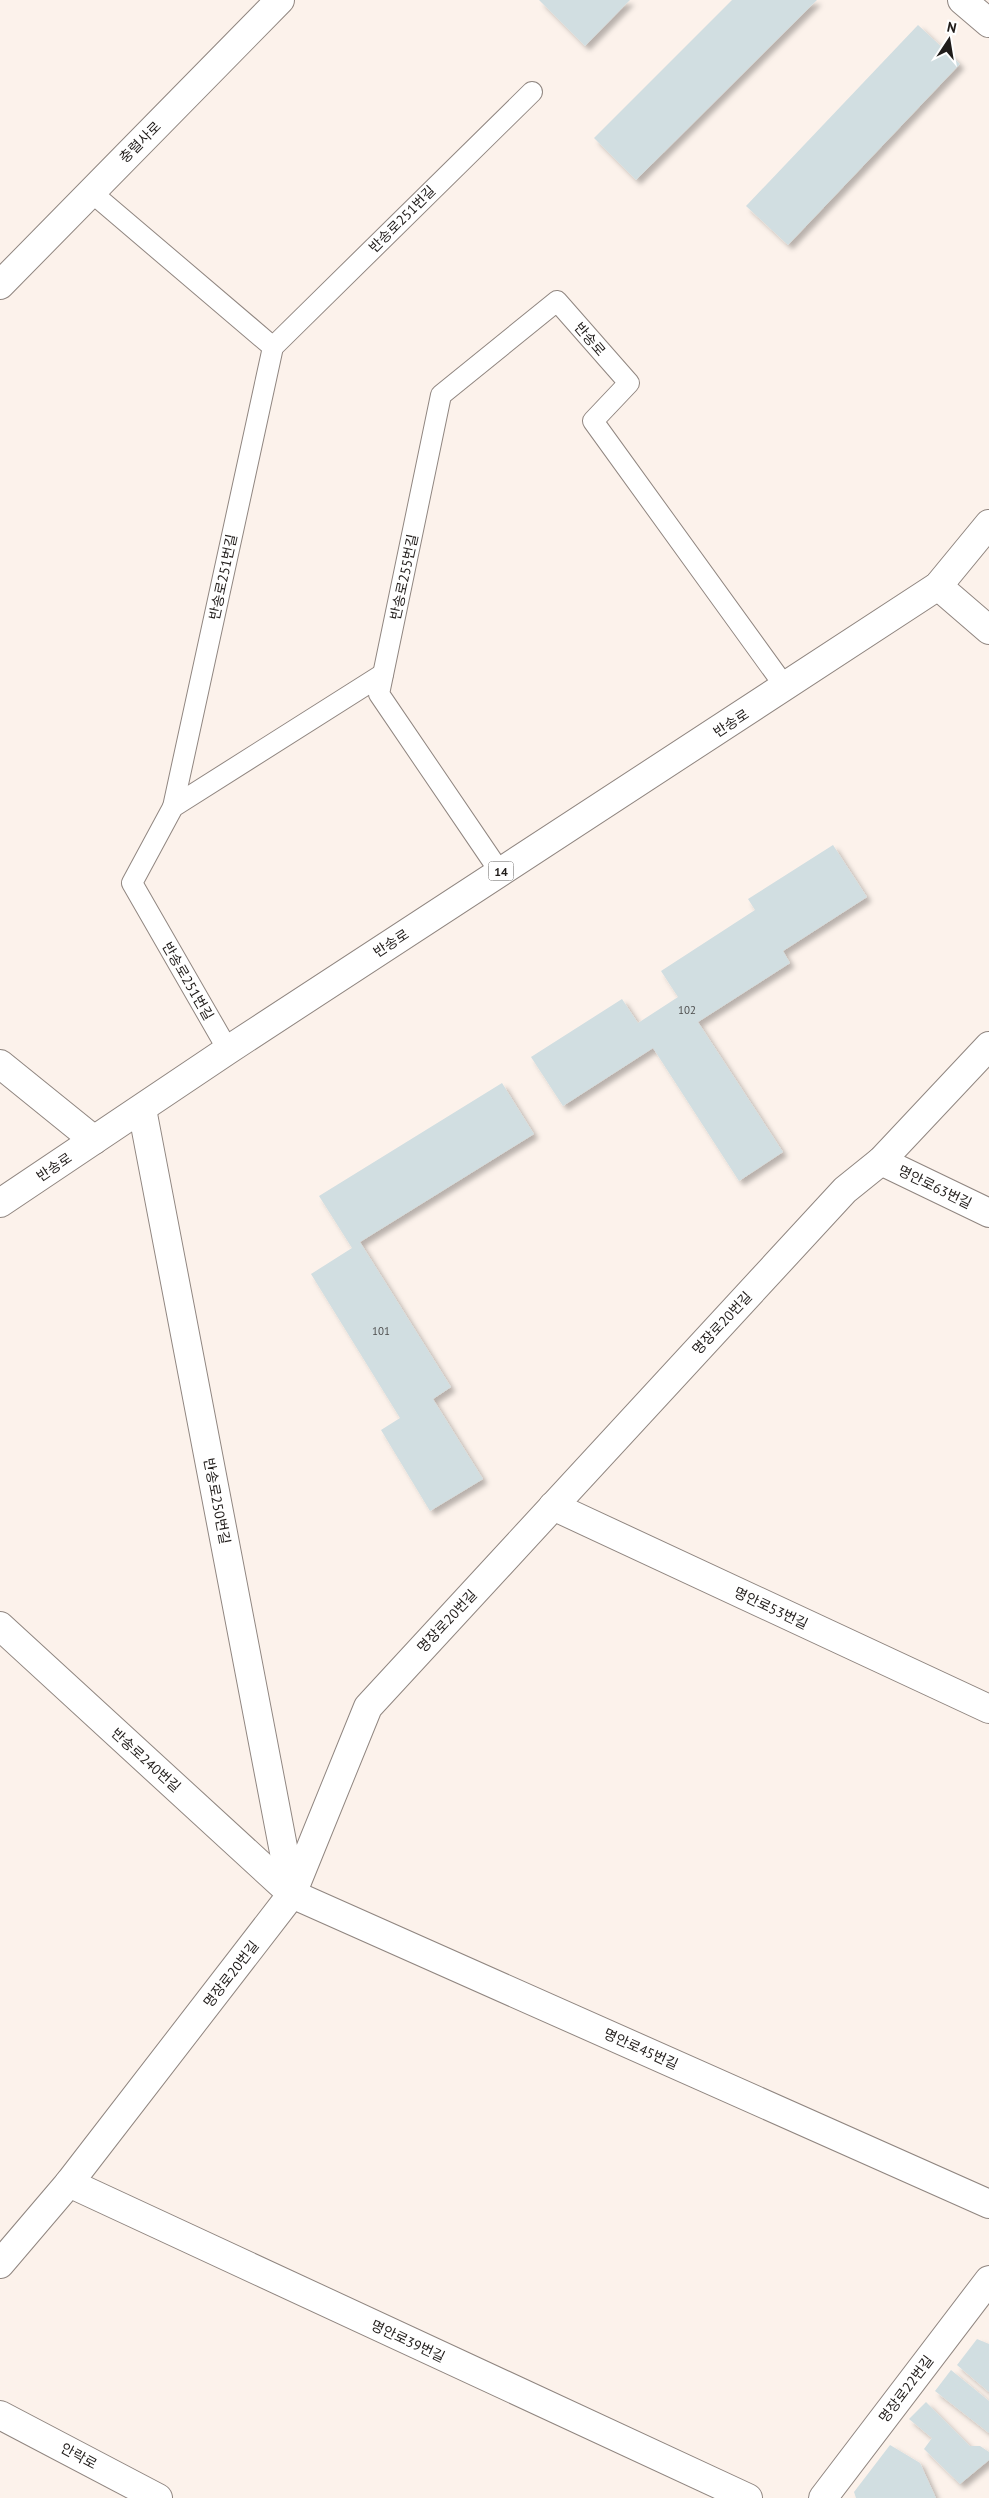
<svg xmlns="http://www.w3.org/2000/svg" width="989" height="2498" viewBox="0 0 989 2498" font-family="'PT Sans','Noto Sans KR',sans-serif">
  <defs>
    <filter id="shadow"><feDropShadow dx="4.5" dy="4.5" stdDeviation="2.5" flood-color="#0004"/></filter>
  </defs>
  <rect width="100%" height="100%" fill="#fcf2eb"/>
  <!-- building -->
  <g fill="#d1dee1" filter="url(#shadow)">
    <path d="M539,0h91l-45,46z"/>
    <path d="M732,0h85l-181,180 -42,-42z"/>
    <path d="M918,25l42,39 -172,181 -42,-39z"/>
    <path d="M833,845l34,52 -84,54 7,12 -92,59 85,130 -44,29 -86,-133 -90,58 -32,-49 91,-58 16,24 40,-26 -17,-26 94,-61 -7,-11z"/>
    <path d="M502,1083l32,51 -174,108 91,145 -18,12 50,80 -53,32 -49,-81 19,-12 -89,-144 41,-26 -33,-52z"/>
    <path d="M977,2339l12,5v48l-32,-27z"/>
    <path d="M951,2370l38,31v32l-54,-42z"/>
    <path d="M926,2402l44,44h10l9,6v8l-29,24 -36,-35 8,-11 -23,-19z"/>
    <path d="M890,2445l30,18 16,35h-80l-2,-6z"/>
  </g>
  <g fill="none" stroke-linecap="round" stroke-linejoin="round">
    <defs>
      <g id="service">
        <path d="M91,192l182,155"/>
        <path d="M173,807l100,-460 259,-255"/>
        <path d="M500,872l-121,-178 62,-299 116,-94 72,82 -36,38 193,267"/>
        <path d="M228,1050l-96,-167 41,-76 210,-133"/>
      </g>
      <g id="minor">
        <path d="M962,0l27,23"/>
        <path d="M938,586l51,44"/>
        <path d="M0,1064l94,76"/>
        <path d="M142,1109l150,785"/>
        <path d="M881,1161l108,52"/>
        <path d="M553,1506l436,203"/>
        <path d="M0,1626l292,268 697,310"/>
        <path d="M69,2183l679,315"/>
        <path d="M823,2498l166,-218"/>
      </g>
      <g id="tertiary">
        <path d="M0,285l280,-285"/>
        <path d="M0,2264l69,-81 223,-289 76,-187 477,-517 36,-29 108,-115"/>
      </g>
      <path id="secondary" d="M0,2415l158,83"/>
      <path id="primary" d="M0,1203l228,-153 710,-464 51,-62"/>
    </defs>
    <!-- service casing -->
    <use href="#service" stroke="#908680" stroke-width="22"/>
    <!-- minor casing -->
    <use href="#minor" stroke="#908680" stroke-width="30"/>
    <!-- tertiary casing -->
    <use href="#tertiary" stroke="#908680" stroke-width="30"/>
    <!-- secondary casing -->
    <use href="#secondary" stroke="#908680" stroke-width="30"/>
    <!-- primary casing -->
    <use href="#primary" stroke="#908680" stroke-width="30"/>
    <!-- service -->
    <use href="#service" stroke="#fff" stroke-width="20"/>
    <!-- minor -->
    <use href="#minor" stroke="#fff" stroke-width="28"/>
    <!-- tertiary -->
    <use href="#tertiary" stroke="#fff" stroke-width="28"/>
    <!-- secondary -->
    <use href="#secondary" stroke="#fff" stroke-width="28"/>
    <!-- primary -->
    <use href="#primary" stroke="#fff" stroke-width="28"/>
  </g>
  <g text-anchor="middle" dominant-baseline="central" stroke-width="4" stroke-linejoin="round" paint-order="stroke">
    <!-- number labels -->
    <g font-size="11" fill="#4c4c4c">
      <text x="687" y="1010">102</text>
      <text x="381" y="1331">101</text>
    </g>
    <!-- shield labels -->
    <rect fill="#fff" stroke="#63605f" stroke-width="1" x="488.5" y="861.5" width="25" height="19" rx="4"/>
    <g font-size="12" font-weight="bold" fill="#201c1a">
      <text x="501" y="871">14</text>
    </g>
    <!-- street labels -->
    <g font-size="14" fill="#201c1a" stroke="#fff">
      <text transform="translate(140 142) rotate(-45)">충렬사로</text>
      <text transform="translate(402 219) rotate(-45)">반송로251번길</text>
      <text transform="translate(590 339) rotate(49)">반송로</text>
      <text transform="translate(223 577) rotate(-78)">반송로251번길</text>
      <text transform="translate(404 577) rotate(-78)">반송로255번길</text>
      <text transform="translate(731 723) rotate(-33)">반송로</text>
      <text transform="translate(391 943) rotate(-33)">반송로</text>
      <text transform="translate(188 981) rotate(60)">반송로251번길</text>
      <text transform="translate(54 1167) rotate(-34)">반송로</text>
      <text transform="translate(935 1187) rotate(26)">명안로63번길</text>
      <text transform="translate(722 1323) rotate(-47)">명장로20번길</text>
      <text transform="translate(217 1501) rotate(79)">반송로250번길</text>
      <text transform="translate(771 1608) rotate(25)">명안로53번길</text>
      <text transform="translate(447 1621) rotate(-47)">명장로20번길</text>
      <text transform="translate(146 1760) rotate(42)">반송로240번길</text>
      <text transform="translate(231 1974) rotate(-52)">명장로20번길</text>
      <text transform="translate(641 2049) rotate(24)">명안로45번길</text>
      <text transform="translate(408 2341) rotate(25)">명안로39번길</text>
      <text transform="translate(906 2389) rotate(-53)">명장로22번길</text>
      <text transform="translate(79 2456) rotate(28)">안락로</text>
    </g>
  </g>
  <!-- north arrow -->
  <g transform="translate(949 40) rotate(12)" stroke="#ffffff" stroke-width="4" paint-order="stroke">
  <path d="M0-4L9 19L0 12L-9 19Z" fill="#201c1a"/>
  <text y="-8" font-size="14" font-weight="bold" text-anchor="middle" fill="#201c1a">N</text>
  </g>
</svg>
